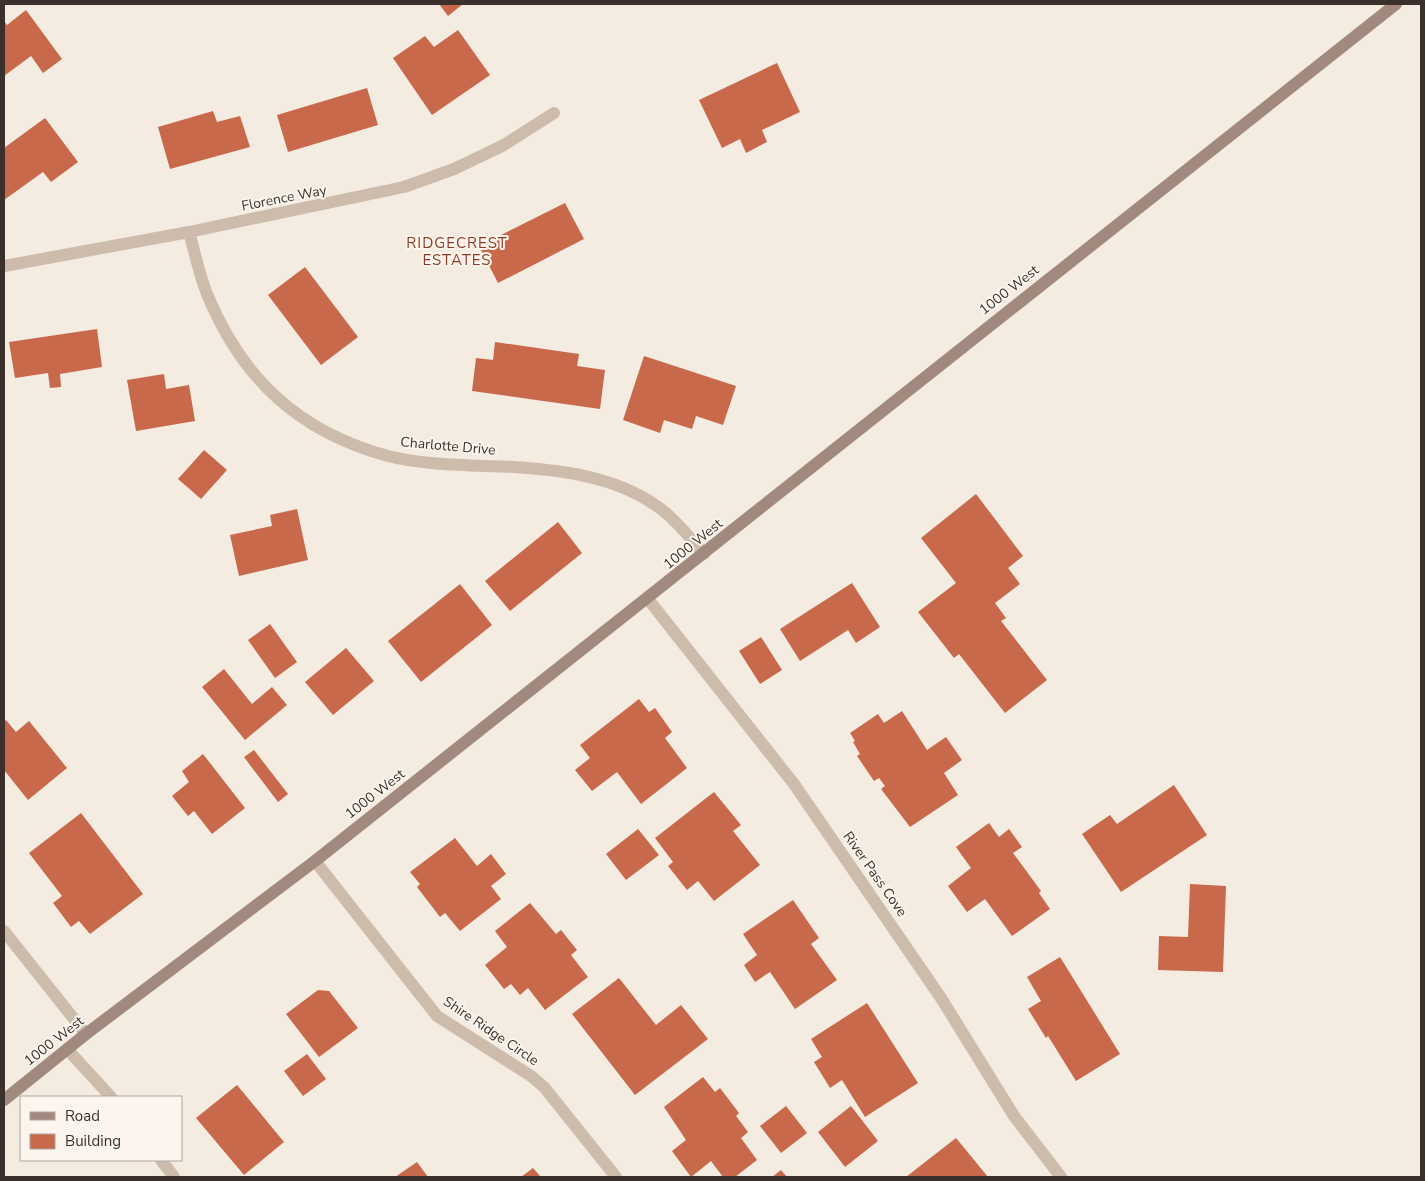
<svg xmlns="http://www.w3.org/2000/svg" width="1425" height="1181" viewBox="0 0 1425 1181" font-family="'Nunito Sans',sans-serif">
  <rect width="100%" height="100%" fill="#f4ebe1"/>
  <!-- building -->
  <g fill="#c8694b">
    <path d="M439,4h24l-15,12z"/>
    <path d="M26,10l36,49 -19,14 -12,-17 -27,20v-55l3,4z"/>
    <path d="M458,30l32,45 -58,40 -39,-57 32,-22 9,11z"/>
    <path d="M777,63l23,49 -38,18 5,12 -21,11 -6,-14 -18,9 -23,-48z"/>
    <path d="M367,88l11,37 -90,27 -11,-37z"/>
    <path d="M213,111l4,11 23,-6 10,31 -80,22 -12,-42z"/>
    <path d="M45,118l33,44 -27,20 -8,-10 -39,28v-52z"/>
    <path d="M565,203l19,36 -86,44 -19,-37z"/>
    <path d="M305,267l53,70 -37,28 -53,-70z"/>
    <path d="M97,329l5,38 -42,7 1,13 -11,1 -2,-15 -33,5 -6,-36z"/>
    <path d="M495,342l84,12 -2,12 28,4 -5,39 -128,-18 4,-33 17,2z"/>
    <path d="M644,356l92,30 -13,39 -27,-9 -4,13 -28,-9 -4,13 -37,-13z"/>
    <path d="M164,374l2,15 23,-4 6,36 -59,10 -9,-51z"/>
    <path d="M204,450l23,20 -26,29 -23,-20z"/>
    <path d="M976,494l47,62 -15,12 12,16 -25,19 11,15 -5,3 46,59 -42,33 -46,-59 -5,4 -36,-46 38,-29 -35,-45z"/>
    <path d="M297,509l11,51 -69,16 -9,-41 42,-9 -2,-11z"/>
    <path d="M558,522l24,31 -72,58 -25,-30z"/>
    <path d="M852,583l28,44 -24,16 -8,-13 -48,31 -20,-32z"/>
    <path d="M460,584l32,41 -71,57 -33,-41z"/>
    <path d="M270,624l27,38 -22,16 -27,-38z"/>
    <path d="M761,637l21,33 -22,14 -21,-33z"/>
    <path d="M346,648l28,33 -41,34 -28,-33z"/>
    <path d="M224,669l28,35 20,-17 15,18 -42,35 -43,-53z"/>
    <path d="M639,699l10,13 6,-4 17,24 -7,6 22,30 -46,36 -24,-32 -25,19 -17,-21 15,-12 -10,-13z"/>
    <path d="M902,711l25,39 19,-13 16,23 -18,13 14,22 -48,32 -29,-38 4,-3 -6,-8 -5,3 -17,-25 3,-2 -7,-12 2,-1 -5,-8 28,-19 6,9z"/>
    <path d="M6,720l10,12 13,-11 38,47 -39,32 -24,-30v-48z"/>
    <path d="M254,750l34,44 -10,8 -34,-45z"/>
    <path d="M203,754l42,54 -33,26 -18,-23 -6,5 -16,-20 17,-14 -7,-11z"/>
    <path d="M1174,785l33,50 -86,57 -39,-58 28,-19 7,9z"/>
    <path d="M714,792l27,33 -8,6 27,34 -46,36 -16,-20 -11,9 -19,-24 5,-4 -18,-24z"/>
    <path d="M81,813l62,81 -53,40 -11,-13 -8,6 -18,-24 9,-7 -33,-43z"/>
    <path d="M989,823l10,14 10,-8 13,18 -9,6 28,38 -2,2 11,16 -38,27 -27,-37 -18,13 -19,-26 23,-18 -15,-21z"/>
    <path d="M638,829l21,26 -33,25 -20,-26z"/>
    <path d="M455,838l22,28 14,-12 15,20 -15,12 10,13 -41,32 -15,-18 -5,4 -23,-30 3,-3 -10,-12z"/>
    <path d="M1190,884l36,2 -3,86 -65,-2 1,-34 29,1z"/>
    <path d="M793,900l26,38 -8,6 26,36 -42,29 -25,-37 -15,10 -11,-17 13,-10 -14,-21z"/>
    <path d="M530,903l26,31 5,-4 16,20 -6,5 17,22 -43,33 -17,-22 -8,7 -9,-11 -7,5 -19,-24 22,-18 -12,-16z"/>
    <path d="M1060,957l60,97 -44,27 -28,-45 -2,2 -18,-29 13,-8 -14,-24z"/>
    <path d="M619,978l37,47 25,-20 27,34 -73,56 -63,-81z"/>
    <path d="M318,990l11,1 29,37 -39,29 -33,-43z"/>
    <path d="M867,1003l51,80 -53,34 -23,-37 -12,8 -16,-26 8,-5 -11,-18z"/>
    <path d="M307,1054l19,25 -23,17 -19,-25z"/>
    <path d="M703,1077l12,15 5,-4 19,25 -3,3 12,16 -7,6 16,22 -22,17h-12l-12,-16 -20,16 -19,-26 14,-11 -22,-33z"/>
    <path d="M237,1085l47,57 -40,33 -48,-57z"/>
    <path d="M786,1106l21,27 -26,20 -21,-27z"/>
    <path d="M851,1106l27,35 -33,26 -27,-35z"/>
    <path d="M956,1138l32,39h-82z"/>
    <path d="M417,1162l11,15h-33z"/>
    <path d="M533,1168l8,9h-20z"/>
    <path d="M781,1170l6,7h-15z"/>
  </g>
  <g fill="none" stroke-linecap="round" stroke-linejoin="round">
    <!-- lane -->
    <g stroke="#cdbbac" stroke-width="12">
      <path d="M67,1049l44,48"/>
      <path d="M161,1160l13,17"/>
    </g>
    <!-- street -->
    <g stroke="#cdbbac" stroke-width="12">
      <path d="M189,232c6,21 10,42 18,62 35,85 92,138 181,162 40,10 84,9 125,11 52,3 111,11 153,46 14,12 26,27 38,41"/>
      <path d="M4,266l185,-34 215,-45 50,-18 50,-24 50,-32"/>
      <path d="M648,599l146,185 147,214 73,118 47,61"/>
      <path d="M315,861l122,155 94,60 13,11 72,90"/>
      <path d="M4,931l82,103"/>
    </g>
    <!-- secondary -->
    <path stroke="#a18a7d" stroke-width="12" d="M4,1100l82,-66 229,-173 1081,-857"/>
  </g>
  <g text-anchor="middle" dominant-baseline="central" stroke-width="4" stroke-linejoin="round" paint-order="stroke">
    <!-- street labels -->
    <g font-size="14" fill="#3b302b" stroke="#fbf5ee">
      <text transform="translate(284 198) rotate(-11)">Florence Way</text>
      <text transform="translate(1009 290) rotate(-38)">1000 West</text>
      <text transform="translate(448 446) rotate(5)">Charlotte Drive</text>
      <text transform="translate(693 544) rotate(-39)">1000 West</text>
      <text transform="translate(375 794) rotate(-38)">1000 West</text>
      <text transform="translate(875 874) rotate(55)">River Pass Cove</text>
      <text transform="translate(491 1031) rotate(34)">Shire Ridge Circle</text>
      <text transform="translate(54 1041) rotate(-38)">1000 West</text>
    </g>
    <!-- neighbourhood labels -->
    <g font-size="15" letter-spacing="1" fill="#8c3b22" stroke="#fbf5ee">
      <text x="457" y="243">RIDGECREST<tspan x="457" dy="17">ESTATES</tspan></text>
    </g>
  </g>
  <!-- border -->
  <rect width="1425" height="1181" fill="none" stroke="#3b302b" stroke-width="10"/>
  <!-- legend -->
  <rect x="20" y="1096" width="162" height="65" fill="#fbf5ee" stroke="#aea6a0"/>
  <rect x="30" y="1112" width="25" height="8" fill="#a18a7d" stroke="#aea6a0"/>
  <text x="65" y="1121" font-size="15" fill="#3b302b">Road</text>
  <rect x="30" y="1134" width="25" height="15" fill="#c8694b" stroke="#aea6a0"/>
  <text x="65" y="1146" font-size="15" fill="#3b302b">Building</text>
</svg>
